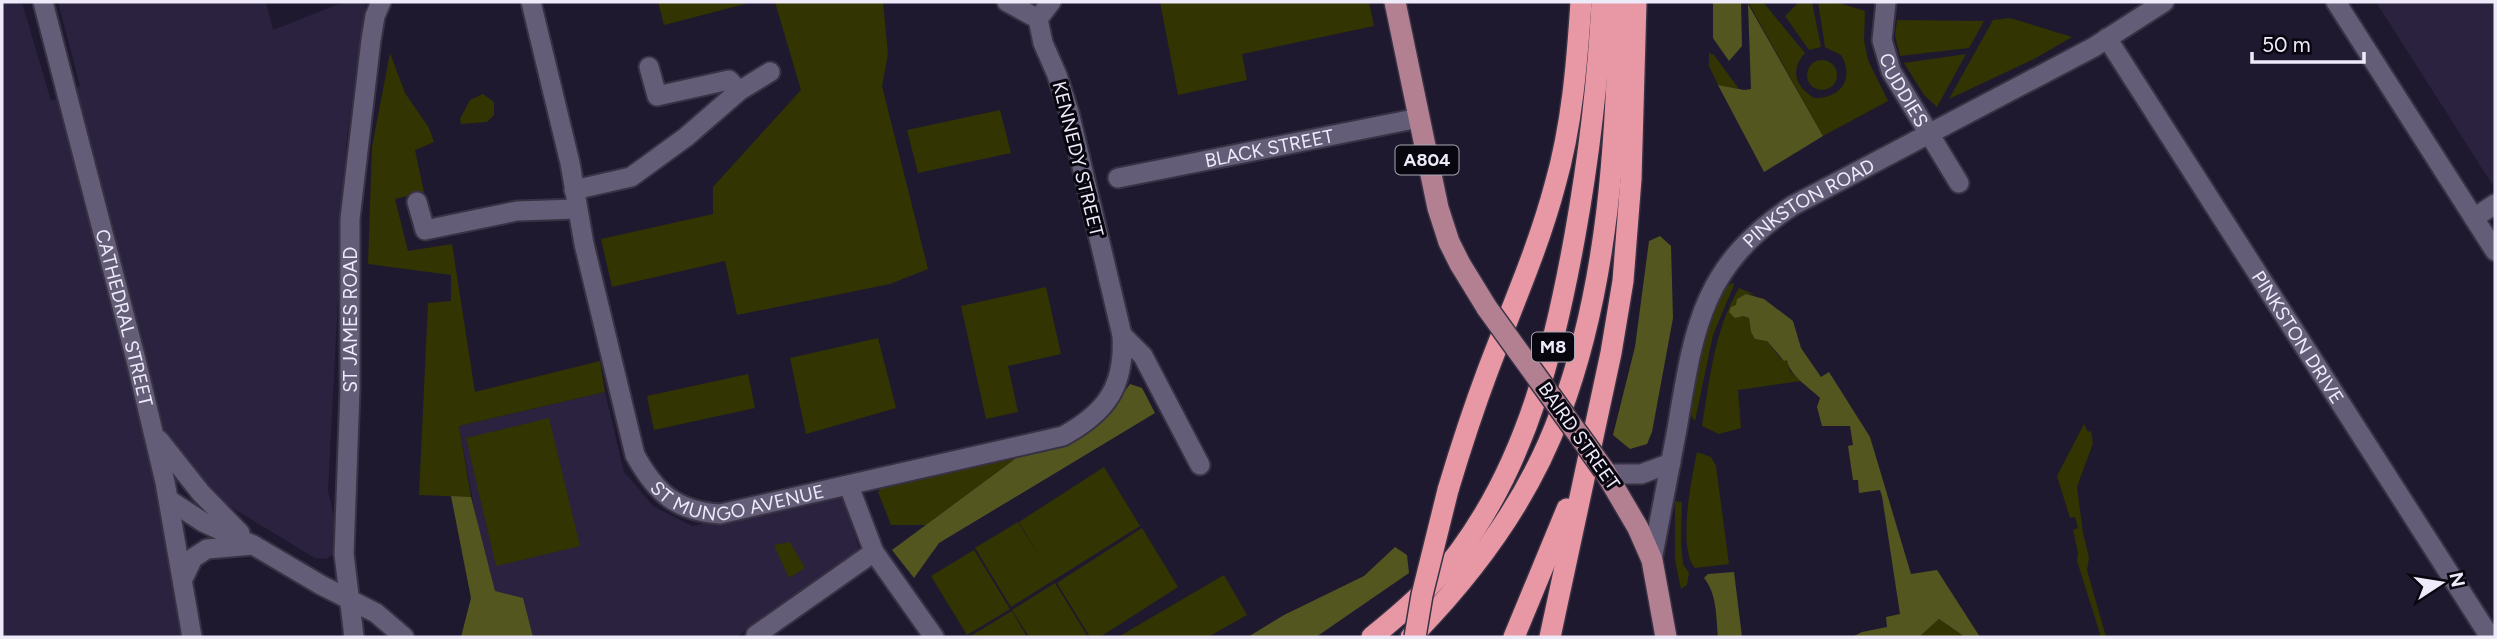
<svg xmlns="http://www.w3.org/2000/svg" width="2497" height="639" viewBox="0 0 2497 639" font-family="Figtree,sans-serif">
  <rect width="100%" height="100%" fill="#1f192f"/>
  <!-- built -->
  <g fill="#2a223e">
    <path d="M2,2h20l29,99 29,-15 -22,-84h208l7,28 71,-28h22l-20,144 -18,345 8,33 -1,29 -9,6 -11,-1 -96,-58 -66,-75 39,212h-190z"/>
    <path d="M2376,2h119v180l-3,2z"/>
    <path d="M605,392l19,80 29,34 39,20 151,-33 17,60 -124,84h-238l-39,-211z"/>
  </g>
  <!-- green -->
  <g fill="#323401">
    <path d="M658,2h95l-89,23z"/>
    <path d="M775,2h108l5,52 -6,32 46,183 -38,15 -153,31 -12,-54 -113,26 -11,-48 112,-25v-27l88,-97z"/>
    <path d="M1160,2h209l5,24 -132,28 5,26 -69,15z"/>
    <path d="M1748,2h15l42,51c-16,18 -9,34 9,45 27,1 41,-20 27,-43l-16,-8 -7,-45h18l29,9 -1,29 4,20 20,41 -65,35z"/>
    <path d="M1799,2h13l9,45 -12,3 -24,-34z"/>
    <path d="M2010,18l62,19 -38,22 -85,40 44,-79z"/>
    <path d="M1897,20l87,1 -15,27 -69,8 -5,-20z"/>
    <path d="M390,53l15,40 24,35 5,14 -19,8 9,42 -29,7 13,52 44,-7 23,148 125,-31 5,31 -146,34 12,71 -52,-2 9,-192 23,-2v-26l-83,-11 4,-117z"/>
    <path d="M1709,53l5,2 25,34 -21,-4 -9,-19z"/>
    <path d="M1966,54l-29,53 -13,-12 -20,-32z"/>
    <circle cx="1822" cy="75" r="15"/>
    <path d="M483,94l11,8v13l-7,7 -26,2 -1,-5 10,-19z"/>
    <path d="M1000,110l11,43 -93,20 -11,-43z"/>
    <path d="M1733,283l1,2 -21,50 -18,86c-3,-4 -4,-5 -5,-10 -2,-22 22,-122 43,-128z"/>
    <path d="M1046,287l15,67 -53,12 10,46 -32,7 -25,-113z"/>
    <path d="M1739,288l17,7 -9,-1 -10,5v6l6,11 6,2 1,8 17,15 14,18 6,1 3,11 11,10 -63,9 3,38 -22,6 -17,-8c8,-48 12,-95 37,-138z"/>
    <path d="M878,338l18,70 -90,26 -16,-76z"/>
    <path d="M748,374l7,34 -101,22 -7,-34z"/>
    <path d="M549,418l31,128 -84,20 -30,-128z"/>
    <path d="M2084,424l4,8 3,-1 2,12 -16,44 6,46 6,25 -2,12 19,67h-5l-24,-76 1,-8 -5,-23 5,-2 -3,-11 -5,1 -13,-42z"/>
    <path d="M1030,448l-104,77h-35l-13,-33 11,-15z"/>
    <path d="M1697,452l14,5 5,9 13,98 -34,4c-18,-20 -3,-91 2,-116z"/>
    <path d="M1104,467l36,59 -129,81 -36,-59 43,-26 20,32 -19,-32z"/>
    <path d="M1675,501l7,1 -1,40 2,22 6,9 -2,12 -6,4 -6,-29z"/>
    <path d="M1142,528l36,59 -78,50h-10l-33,-54z"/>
    <path d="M790,542l15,26 -16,10 -15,-33z"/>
    <path d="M974,550l36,59 -43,26 -36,-59z"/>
    <path d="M1224,575l23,40 -39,22h-90z"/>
    <path d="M1055,583l33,54h-59l-17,-27z"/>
    <path d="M1012,611l15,26h-58z"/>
    <path d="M1939,619l26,18h-46z"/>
  </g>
  <!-- forest -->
  <g fill="#54561f">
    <path d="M1713,2h28l1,44 -13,15 -16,-23z"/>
    <path d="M1748,4l75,132 -59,36 -46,-87 26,5 7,-1z"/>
    <path d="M1660,236l11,10 2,72 -21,114 -5,12 -17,5 -17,-14 22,-88 14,-106z"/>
    <path d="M1746,294l18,5 29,22 8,27 20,29 8,-5 41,65 41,137 26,-4 43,67h-15l-26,-18 -20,18h-67l10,-5 25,-5 -1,-10 14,-3 -18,-118 -2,-6 -21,3 -1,-13h-5l-5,-34 5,-1 -3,-19h-28l-5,-19 3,-9c-10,-10 -31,-23 -33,-38l-3,1 -17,-20 -12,-2 -4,-7 -2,-14 -6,-2 -8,2 -6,-6 2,-5 5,-2 1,-6z"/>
    <path d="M1130,384l12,4 13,25 -216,130 -25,35 -22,-28 138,-102 48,-12 29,-20z"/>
    <path d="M451,496l20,1 24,94 28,7 10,39h-72l10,-39z"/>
    <path d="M1395,547l12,8 2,18 -93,64h-68l36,-22 80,-39z"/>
    <path d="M1734,572l8,65h-24c-2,-21 -1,-43 -14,-59l4,-4z"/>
  </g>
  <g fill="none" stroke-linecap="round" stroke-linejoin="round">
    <defs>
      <g id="minor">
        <path id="s1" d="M43,2l92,354 30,126 27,155"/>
        <path id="s2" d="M531,2l39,161 14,81 51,211c21,38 41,56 85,59l343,-78c44,-24 62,-50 59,-101l-53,-223 -12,-37 -14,-32 -5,-24 -31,-17"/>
        <path id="s3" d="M1886,2l-4,38 9,31 68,112"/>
        <path d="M2336,2l159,249"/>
        <path d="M1038,19l13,-17"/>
        <path id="s4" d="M2107,38l383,599"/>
        <path d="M649,67l8,29 72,-16 10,11"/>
        <path id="s5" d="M1118,178l301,-60"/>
        <path d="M574,190l57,-13 55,-40 53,-46 31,-19"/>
        <path d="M417,202l8,28 92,-19 60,-2"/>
        <path d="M2474,218l21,-14"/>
        <path d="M1122,335l21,21 57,109"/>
        <path d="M159,440l42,53 39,40"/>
        <path d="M1607,474h34l30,-11"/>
        <path d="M849,486l25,66 60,85"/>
        <path d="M169,500l34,22 50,23 68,40 55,28 28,24"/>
        <path id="s6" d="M1652,560c8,-44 17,-87 25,-131 17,-101 24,-162 115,-223l302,-159 70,-45"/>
        <path d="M183,579l10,-21 14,-9 46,-4"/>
        <path id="s7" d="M354,637l-10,-83 6,-164v-171l21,-179 4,-24 6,-14"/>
        <path d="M757,637l-1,-2 118,-83"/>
      </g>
      <g id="major">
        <path d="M1395,2l43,206 11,34 11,22 27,44"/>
        <path d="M1604,470l34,58 14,32 14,77"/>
      </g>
      <g id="highway">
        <path d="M1448,490c12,-40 25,-80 40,-120 23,-61 50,-121 67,-185 17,-59 22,-122 26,-183"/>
        <path d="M1372,637c32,-26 62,-52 87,-85 69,-93 96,-206 116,-317 14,-78 23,-155 27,-233"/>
        <path d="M1411,637c62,-63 118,-138 149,-223 49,-130 56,-274 60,-412"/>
        <path d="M1514,637l53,-128"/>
        <path d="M1550,637l61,-284 12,-72 8,-102 5,-177"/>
      </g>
    </defs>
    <!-- minor casing -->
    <use href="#minor" stroke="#383244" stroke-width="23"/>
    <!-- major casing -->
    <use href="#major" stroke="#383244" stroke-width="24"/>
    <!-- highway casing -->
    <use href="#highway" stroke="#383244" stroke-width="24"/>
    <!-- minor -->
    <use href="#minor" stroke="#645d78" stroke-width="19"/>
    <!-- major -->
    <use href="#major" stroke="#b38092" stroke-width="21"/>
    <!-- highway -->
    <use href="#highway" stroke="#e898a4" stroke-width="21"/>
    <defs>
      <path id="major-bridge" d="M1487,308l117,162"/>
      <path id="highway-bridge" d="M1415,637l7,-42 26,-105"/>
    </defs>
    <!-- major-bridge casing -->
    <use href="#major-bridge" stroke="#383244" stroke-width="24" stroke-linecap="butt"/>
    <!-- highway-bridge casing -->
    <use href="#highway-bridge" stroke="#383244" stroke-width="24" stroke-linecap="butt"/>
    <!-- major-bridge -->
    <use href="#major-bridge" stroke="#b38092" stroke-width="21"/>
    <!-- highway-bridge -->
    <use href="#highway-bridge" stroke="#e898a4" stroke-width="21"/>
  </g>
  <g text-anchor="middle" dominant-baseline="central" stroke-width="6" stroke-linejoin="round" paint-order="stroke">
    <!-- shield labels -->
    <g fill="#08060f" stroke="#a9a6b4" stroke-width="2">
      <rect x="1395.5" y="145.5" width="63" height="29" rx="5"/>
      <rect x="1532" y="332.5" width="42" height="29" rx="5"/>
    </g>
    <g font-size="18" font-weight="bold" fill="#eeeafa">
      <text x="1427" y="160">A804</text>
      <text x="1553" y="347">M8</text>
    </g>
    <!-- street labels -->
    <g font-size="19" fill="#eeeafa" stroke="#08060f">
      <text stroke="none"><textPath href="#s3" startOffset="93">CUDDIES</textPath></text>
      <text stroke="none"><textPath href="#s5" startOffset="154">BLACK STREET</textPath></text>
      <text transform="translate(1078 159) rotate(76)">KENNEDY STREET</text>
      <text stroke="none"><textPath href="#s6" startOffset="410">PINKSTON ROAD</textPath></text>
      <text stroke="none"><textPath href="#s1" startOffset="326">CATHEDRAL STREET</textPath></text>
      <text stroke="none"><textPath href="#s7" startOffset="318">ST JAMES ROAD</textPath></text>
      <text stroke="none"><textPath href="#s4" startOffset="355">PINKSTON DRIVE</textPath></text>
      <text transform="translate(1579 436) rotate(55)">BAIRD STREET</text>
      <text stroke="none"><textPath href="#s2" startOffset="590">ST MUNGO AVENUE</textPath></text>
    </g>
  </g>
  <!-- border -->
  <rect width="2497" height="639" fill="none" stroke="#eeeafa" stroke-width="7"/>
  <!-- north arrow -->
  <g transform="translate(2441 583) rotate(78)" stroke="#08060f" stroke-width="5" paint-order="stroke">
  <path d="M0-5L12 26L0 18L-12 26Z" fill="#eeeafa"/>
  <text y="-10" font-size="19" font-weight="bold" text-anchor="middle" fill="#eeeafa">N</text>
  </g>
  <!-- scale -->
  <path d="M2252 52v10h112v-10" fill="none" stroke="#eeeafa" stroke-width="3.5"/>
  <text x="2262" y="52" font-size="21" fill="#eeeafa" stroke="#08060f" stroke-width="5" paint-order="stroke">50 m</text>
</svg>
